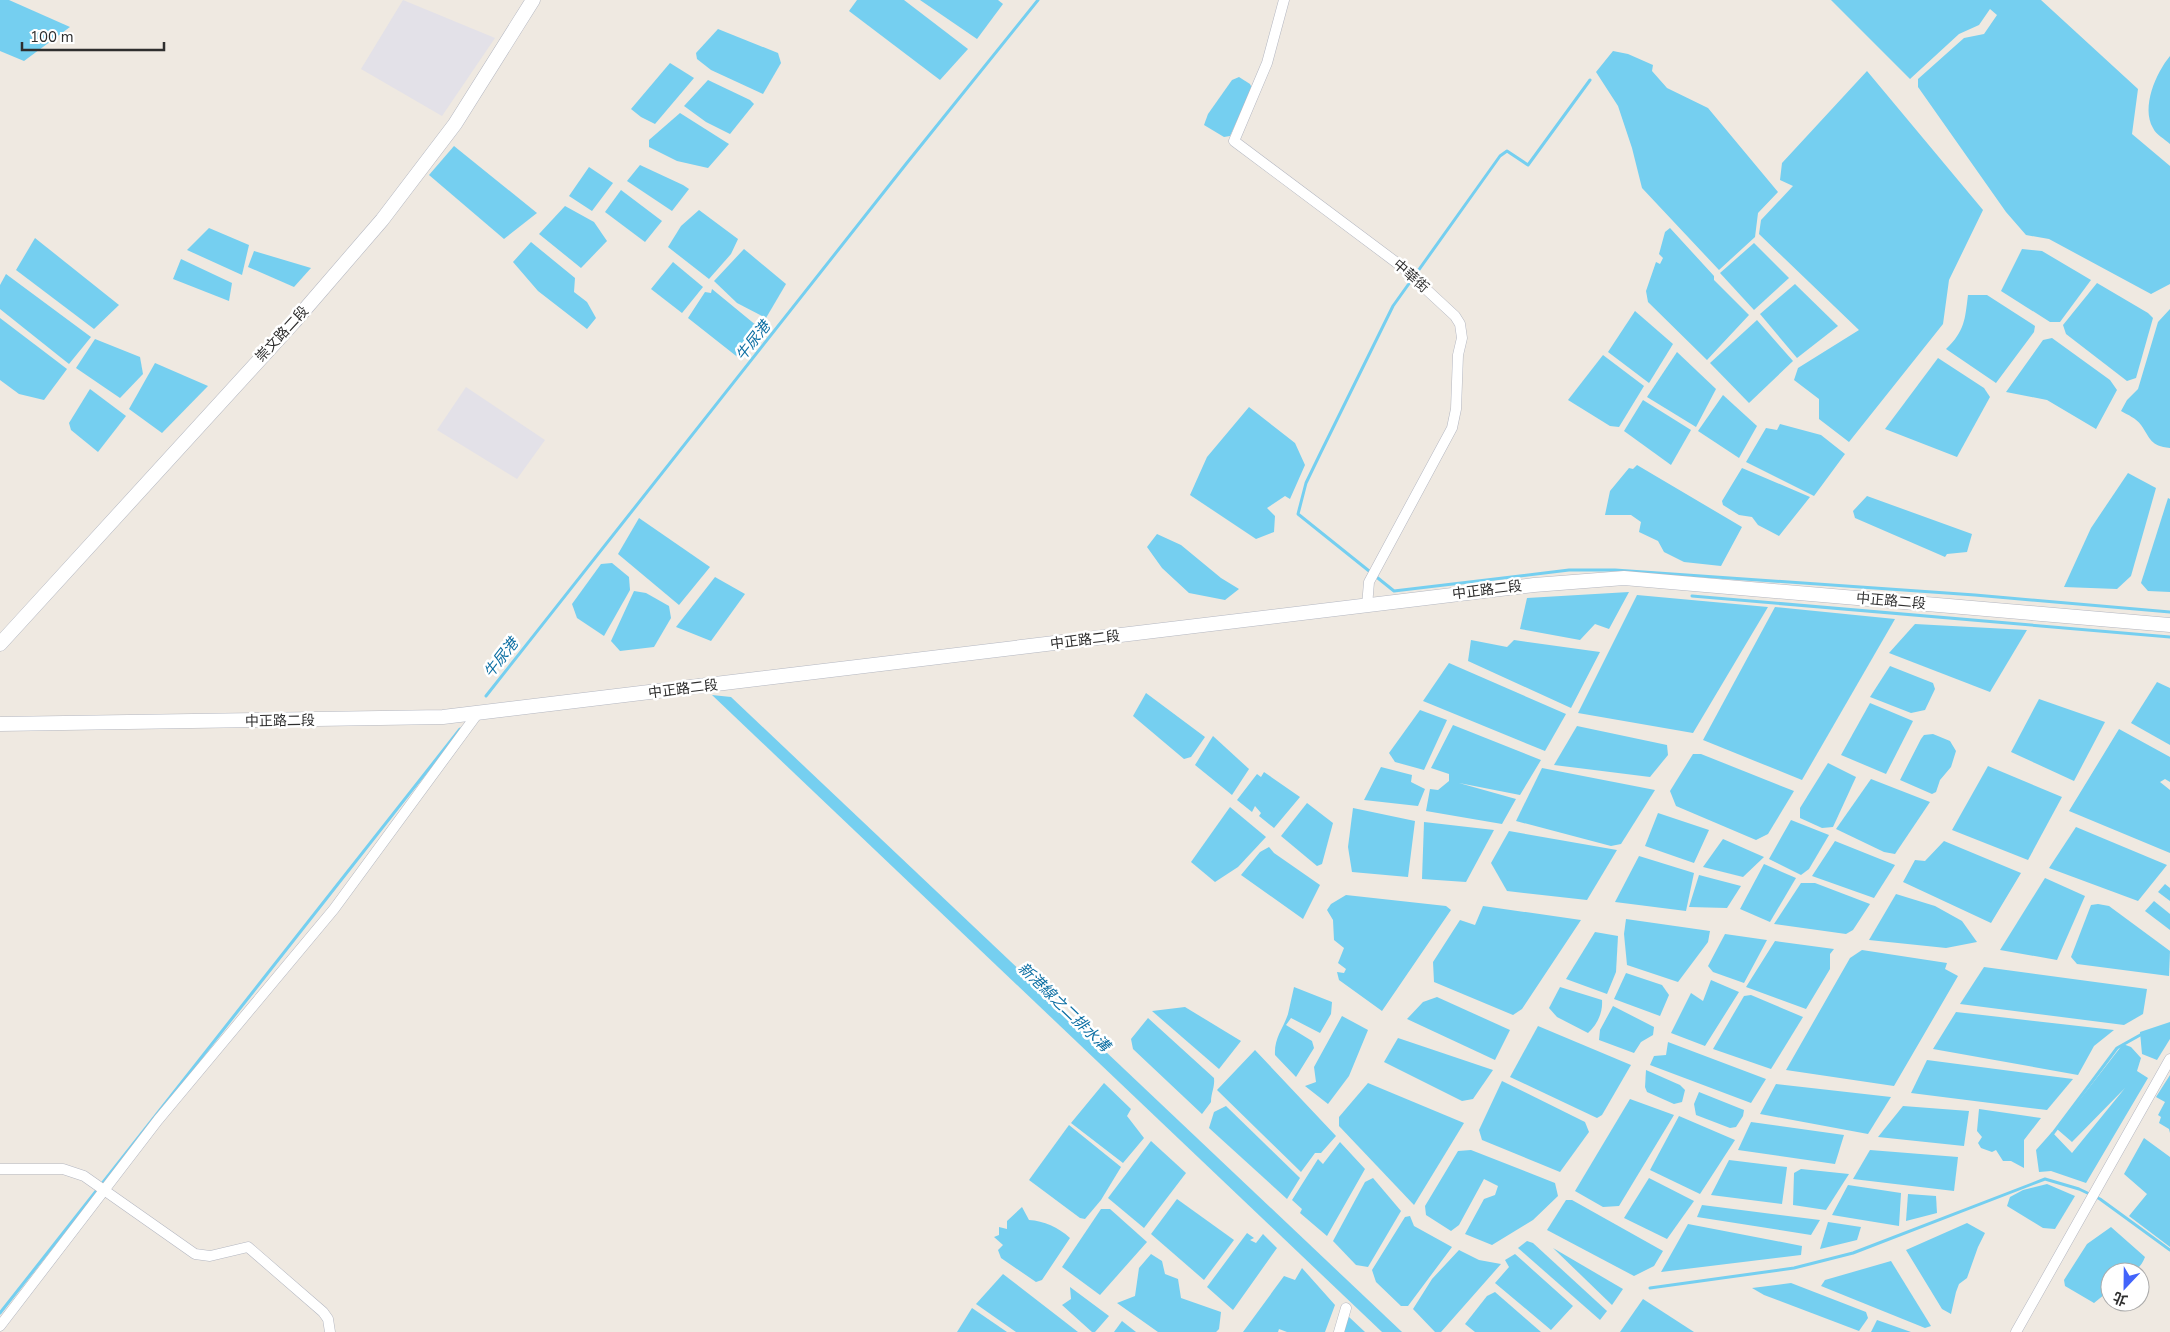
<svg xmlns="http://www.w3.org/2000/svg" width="2170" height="1332" viewBox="0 0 2170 1332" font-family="'Nunito Sans','Noto Sans TC',sans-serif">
  <rect width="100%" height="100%" fill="#efe9e1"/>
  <!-- industrial -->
  <g fill="#e3e1e8">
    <path d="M403,0l92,38 -53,78 -81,-47z"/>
    <path d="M466,387l79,53 -28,39 -80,-49z"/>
  </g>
  <!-- water -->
  <g fill="#75cff0">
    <path d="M0,0h9l61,27 -46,34 -24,-10z"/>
    <path d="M857,0h47l64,49 -28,31 -91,-69z"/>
    <path d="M920,0h78l5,4 -26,35z"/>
    <path d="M1831,0h210l97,89 -6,45 38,32v118l-19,10 -102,-55 -23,-4 -20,-23 -88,-125v-8l46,-41 20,-4 13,-19 -7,-6 -11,16 -20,9 -49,45z"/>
    <path d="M718,29l60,24 3,10 -18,31 -52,-24 -14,-11 -1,-6z"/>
    <path d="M1613,51l15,3 25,11 -1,6 15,17 41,20 70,84 -20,21 -3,24 -36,33 -77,-82 -10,-40 -14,-42 -22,-34z"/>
    <path d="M2170,56v88c-5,-5 -14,-9 -17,-16 -12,-21 3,-55 17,-72z"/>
    <path d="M670,63l24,15 -39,46 -14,-7 -10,-8z"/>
    <path d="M1867,71l116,139 -34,70 -6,44 -94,118 -30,-23v-20l-25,-19 4,-12 61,-38 -100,-96 2,-14 32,-34 -13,-6 2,-17z"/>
    <path d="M1239,77l11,7 2,4 -22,48 -6,1 -20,-12 4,-11 24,-34z"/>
    <path d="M708,80l42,20 4,4 -24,30 -24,-12 -22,-16z"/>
    <path d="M680,113l49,31 -21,24 -31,-7 -28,-14v-7z"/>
    <path d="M454,146l83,67 -33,26 -75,-64z"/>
    <path d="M640,165l43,20 6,4 -17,22 -45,-30z"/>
    <path d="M589,167l24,16 -21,28 -23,-15z"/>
    <path d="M621,190l41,31 -17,21 -40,-30z"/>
    <path d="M565,206l29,16 13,19 -26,27 -42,-34z"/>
    <path d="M699,210l39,29 -7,15 -22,25 -41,-32 13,-21z"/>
    <path d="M209,228l40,17 -7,30 -55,-25z"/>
    <path d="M1670,228l44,48v4l35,35 -42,45 -59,-58 -2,-11 10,-29 4,2 3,-6 -4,-4 6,-22z"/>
    <path d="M35,238l84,67 -25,24 -78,-59z"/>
    <path d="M531,242l44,36 -1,14 13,10 9,16 -9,11 -49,-38 -25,-29z"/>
    <path d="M1754,243l35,35 -35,32 -34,-37z"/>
    <path d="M744,249l42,35 -20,34 -29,-15 -23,-22z"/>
    <path d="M2022,249l20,2 49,29 -31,42h-10l-49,-31z"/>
    <path d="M254,251l57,17 -17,19 -46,-20z"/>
    <path d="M181,259l51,24 -3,18 -56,-22z"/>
    <path d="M673,262l30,25 -21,26 -31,-24z"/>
    <path d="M6,274l85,63 -22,27 -69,-55v-24z"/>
    <path d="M2097,283l51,30 5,5 -17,60 -9,3 -61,-47 -3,-9z"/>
    <path d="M1795,284l43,42 -41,32 -37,-44z"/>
    <path d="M712,289l45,37 1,12 -18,21 -52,-41 17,-26 6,1z"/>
    <path d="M1968,295h19l48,31 -1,6 -38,51 -50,-34c19,-18 19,-30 22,-54z"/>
    <path d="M2170,309v139c-20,-2 -19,-9 -29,-23 -5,-7 -13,-10 -20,-14l6,-11 11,-11 20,-67z"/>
    <path d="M1635,311l38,33 -24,39 -41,-31z"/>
    <path d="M0,318l67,51 -23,31 -25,-6 -19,-14z"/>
    <path d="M1757,320l36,41 -44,42 -39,-40z"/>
    <path d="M2052,338l58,42 7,10 -21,39 -49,-29 -41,-8 37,-52z"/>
    <path d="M95,339l45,18 3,17 -23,24 -44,-30z"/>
    <path d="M1677,352l39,37 -20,38 -49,-30z"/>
    <path d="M1603,355l41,31 -25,41 -9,-1 -42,-26z"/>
    <path d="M1938,358l46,30 6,9 -33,60 -72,-28z"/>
    <path d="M155,363l53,23 -46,47 -33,-24z"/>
    <path d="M90,389l36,27 -28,36 -27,-22 -2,-7z"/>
    <path d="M1723,395l34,31 -18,32 -41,-27z"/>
    <path d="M1643,400l48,30 -20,35 -47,-34z"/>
    <path d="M1249,407l46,36 10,22 -15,34 -5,-3 -18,12 8,8 -1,16 -18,7 -66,-44 17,-38z"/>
    <path d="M1780,424l41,11 24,19 -31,42 -68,-34 20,-34 11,2z"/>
    <path d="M1637,465l105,62 -21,39 -37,-4 -20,-10 -6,-11 -19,-9 2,-10 -10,-7h-26l5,-24 19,-23 4,1z"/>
    <path d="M1742,468l68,29 -31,39 -21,-11 -6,-8 -13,-2 -16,-10 -1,-4z"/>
    <path d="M2128,473l28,15 -25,88 -14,13 -53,-2 27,-59z"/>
    <path d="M1867,496l105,38 -5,18 -20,2 -2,3 -90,-39 -2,-7z"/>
    <path d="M2168,498l2,1v93l-22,-1 -7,-8z"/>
    <path d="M639,518l71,49 -31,38 -61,-51z"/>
    <path d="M1157,534l24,11 40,33 18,11 -14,11 -36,-7 -27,-25 -15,-21z"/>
    <path d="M612,563l17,14 1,13 -26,46 -27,-18 -5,-14 29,-40z"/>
    <path d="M715,577l30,17 -34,47 -35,-14z"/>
    <path d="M634,591l12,2 23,13 2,12 -17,29 -34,4 -9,-10z"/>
    <path d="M1629,592l-20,37 -14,-5 -15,16 -60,-11 7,-31z"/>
    <path d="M1637,595l131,12 -75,126 -115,-20z"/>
    <path d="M1775,607l120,12 -93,161 -99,-40z"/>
    <path d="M1915,624l112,6 -37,62 -101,-39z"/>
    <path d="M1471,640l36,7 7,-7 86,12 -29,56 -103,-47z"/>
    <path d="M1449,663l117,51 -21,37 -122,-50z"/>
    <path d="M1890,666l43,17 2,6 -10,21 -14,3 -41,-16z"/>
    <path d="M2157,682l13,6v57l-39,-22z"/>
    <path d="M1146,693l59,44 -14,20 -7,2 -51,-43z"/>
    <path d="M712,695l19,2 671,635h-20z"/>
    <path d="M2039,699l66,23 -31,59 -63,-29z"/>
    <path d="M1870,703l43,18 -27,53 -45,-19z"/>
    <path d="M1420,710l27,10 -23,50 -29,-8 -6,-9z"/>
    <path d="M1453,725l88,35 -21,35 -61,-12 57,16 -14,25 -76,-13 4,-22 8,1 11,-9v-7l-18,-6z"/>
    <path d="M1577,726l90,19 1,10 -18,22 -96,-12z"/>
    <path d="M2119,729l51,28v25l-5,-3 -5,3 10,8v63l-101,-42z"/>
    <path d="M1933,734l17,7 6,10 -5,16 -11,13 -4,12 -4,2 -32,-14 21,-41 3,-4z"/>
    <path d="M1213,736l36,33 -17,26 -37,-30z"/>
    <path d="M1693,754h8l93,37 -26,43 -12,6 -80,-34 -6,-15z"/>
    <path d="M1828,763l28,14 -23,50 -11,1 -22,-10v-10z"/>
    <path d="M1988,766l74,31 -34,63 -76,-30z"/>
    <path d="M1381,767l31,8 -1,7 14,7 -7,17 -54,-6z"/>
    <path d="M1542,768l113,22 -34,54 -10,2 -95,-25z"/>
    <path d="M1264,772l36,25 -26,31 -15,-12 2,-3 -6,-7 -3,6 -15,-12 20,-26 4,3z"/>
    <path d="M1871,779l59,23 -35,52 -11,-2 -48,-23z"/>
    <path d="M1307,803l26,20 -11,41 -5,2 -36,-30z"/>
    <path d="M1230,807l36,30 -28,30 -23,15 -24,-20z"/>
    <path d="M1353,808l62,13 -7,56 -56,-5 -4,-25z"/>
    <path d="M1658,813l51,17 -15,33 -49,-17z"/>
    <path d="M1791,820l38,15 -20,34 -8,6 -32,-16z"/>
    <path d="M1424,822l70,8 -28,52 -44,-3z"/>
    <path d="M2076,827l91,38 -29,36 -89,-33z"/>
    <path d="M1509,831l108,19 -30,50 -80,-9 -16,-28z"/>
    <path d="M1723,839l41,18 -21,20 -40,-10z"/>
    <path d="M1835,841l60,24 -21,33 -62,-22z"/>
    <path d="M1944,841l77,32 -30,50 -88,-41 12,-22 10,1z"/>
    <path d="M1269,847l5,6 46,32 -17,34 -62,-44 19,-23z"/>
    <path d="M1639,856l55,17 -8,38 -71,-9z"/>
    <path d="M1764,864l32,14 -26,44 -30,-13z"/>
    <path d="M1699,875l42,11 -14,22 -38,-1z"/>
    <path d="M2045,878l40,18 -28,64 -57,-10z"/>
    <path d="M1801,883h14l55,21 -17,26 -7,4 -72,-10z"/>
    <path d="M2165,884l5,4v13l-12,-9z"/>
    <path d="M1896,894l39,12 27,15 15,21 -31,6 -77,-8z"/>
    <path d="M1346,895l100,11 5,4 -69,101 -43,-31 -2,-8 7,1 2,-4 -8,-6 6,-15 -10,-8 -1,-20 -6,-10 4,-6z"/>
    <path d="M2154,901l16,13v16l-25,-19z"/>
    <path d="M2098,904l11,2 61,45 -1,25 -92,-12 -6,-7 20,-52z"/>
    <path d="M1483,906l98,14 -59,89 -9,6 -79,-33 -1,-20 27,-42 15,5z"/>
    <path d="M1626,919l84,12 -2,11 -30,40 -51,-17 -3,-31z"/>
    <path d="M1595,932l23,4 -2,36 -9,22 -41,-15z"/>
    <path d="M1725,934l42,6 -23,43 -31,-11 -5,-6z"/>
    <path d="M1775,941l59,8 -4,5v15l-24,40 -60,-22z"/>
    <path d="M1862,950l85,13 -2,6 13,7 -64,110 -108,-16 64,-112z"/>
    <path d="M1984,967l163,22 -4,25 -19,11 -164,-21z"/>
    <path d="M1626,973l36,12 7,10 -9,21 -46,-17z"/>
    <path d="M1711,980l28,12 -34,54 -34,-13 20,-40 12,8z"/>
    <path d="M1294,987l38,15 -1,12 -11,19 -29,-15 -5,7 26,16 2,7 -18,29 -21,-22c-1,-17 8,-26 13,-41 2,-9 4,-18 6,-27z"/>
    <path d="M1560,987l42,13c1,13 -5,25 -14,33l-31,-16 -8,-9z"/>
    <path d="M1751,995l52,22 -32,52 -58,-20 31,-53z"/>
    <path d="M1437,997l73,33 -15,30 -88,-41 16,-17z"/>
    <path d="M1613,1006l41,21 -1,8 -12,7 -7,11 -35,-13 1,-10z"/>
    <path d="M1185,1007l56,34 -22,28 -67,-58z"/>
    <path d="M1956,1012l158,18 -20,16 -16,29 -145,-26z"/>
    <path d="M1342,1016l26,14 -19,46 -21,28 -23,-18 11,-4 -2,-15z"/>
    <path d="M1148,1018l66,60c1,9 -3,15 -3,24l-9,12 -69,-65 -2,-10z"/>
    <path d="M2170,1022v17l-13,21 -15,-6 -2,-22z"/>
    <path d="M1538,1026l93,39 -29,50 -5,3 -87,-41z"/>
    <path d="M1398,1038l95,32 -20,29 -11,2 -78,-39z"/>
    <path d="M1668,1042l98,37 -15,24 -101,-38 4,-9 12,-1z"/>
    <path d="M2123,1044l8,3 10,11 -4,13 11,7 -62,105 -35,-12 -12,1 -3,-22 16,-18 20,21 53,-65 -53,54 -15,-13z"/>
    <path d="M1255,1050l81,86 -15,17h-6l-14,19 -84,-82z"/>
    <path d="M1927,1060l146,19 -26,31 -136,-17z"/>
    <path d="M1646,1070l34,15 5,5 -3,12 -8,2 -27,-12 -2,-5z"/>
    <path d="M2170,1075v58l-1,-4 -10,-6 2,-6 -3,-2 7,-13 -9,-5z"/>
    <path d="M1502,1081l83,41 4,10 -29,40 -78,-32 -3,-10z"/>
    <path d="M1104,1083l27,26 -4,7 17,22 -21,25 -52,-40z"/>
    <path d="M1368,1083l96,40 -50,82 -75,-79v-9z"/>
    <path d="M1776,1084l115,13 -23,37 -108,-20z"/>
    <path d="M1699,1092l45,18 -1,6 -7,11 -6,1 -34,-13 -2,-11z"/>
    <path d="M1630,1099l44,16 -55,91 -16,1 -28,-16z"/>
    <path d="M1226,1106l74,72 -13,21 -78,-71 5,-16z"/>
    <path d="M1903,1106l66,5 -5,35 -86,-9z"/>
    <path d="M1979,1109l62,9 -17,22v28l-13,-7h-8l-7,-11 -4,2 -11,-4 -3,-5 4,-6 -5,-6z"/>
    <path d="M1679,1116l56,24 -35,54 -50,-24z"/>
    <path d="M1751,1122l93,13 -9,29 -97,-14z"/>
    <path d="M1069,1125l52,42 -20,33 -16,19 -5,-1 -51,-38z"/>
    <path d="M2144,1138l26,19v90l-41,-31 18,-22 -23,-20z"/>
    <path d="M1151,1141l35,32 -42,55 -36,-30z"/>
    <path d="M1340,1142l25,27 -38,67 -27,-23 2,-4 -10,-9 26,-41 5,5z"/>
    <path d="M1471,1150l84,33 3,13 -25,24 -41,25 -27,-11 19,-35 11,-4 3,-9 -14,-7 -25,46 -8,6 -25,-16 -1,-9 33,-55z"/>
    <path d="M1870,1150l88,7 -4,34 -101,-12z"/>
    <path d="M1729,1160l58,7 -5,37 -71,-9z"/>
    <path d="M1801,1169l48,5 -23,36 -33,-5 1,-32z"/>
    <path d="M1373,1178l28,33 -33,56 -12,-2 -23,-24 32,-59z"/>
    <path d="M1649,1178l45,23 -27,38 -43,-21z"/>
    <path d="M2047,1184l28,12 -20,33 -12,-1 -36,-22 3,-9 13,-7z"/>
    <path d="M1848,1185l53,8 -2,33 -67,-11z"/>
    <path d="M1908,1194l28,2 1,17 -31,8z"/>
    <path d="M1177,1199l57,41 -30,40 -53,-46z"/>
    <path d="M1566,1200h6l91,51 -9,15 -20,10 -87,-46z"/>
    <path d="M1702,1205l118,15 -9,15 -114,-18z"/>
    <path d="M1022,1207l7,13c15,1 29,7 41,18l-28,42 -6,2 -35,-24 -3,-8 5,-5 -9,-8 5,-2v-8l8,2v-8z"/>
    <path d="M1101,1209h9l37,33 -47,53 -38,-28z"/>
    <path d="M1410,1216l4,10 38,21 -44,59h-7l-25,-24 -4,-12 33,-53z"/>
    <path d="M1828,1222l33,5 -4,13 -37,9z"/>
    <path d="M1967,1223l18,10 -7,14 -11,31 -8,6 -3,8 -5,22 -9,-5 -36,-59z"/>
    <path d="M1688,1224l114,22 -1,9 -140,17z"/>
    <path d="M2111,1227l34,30c-8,19 -16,15 -35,15v18l-16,13 -29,-17 -1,-6 23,-36z"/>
    <path d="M1247,1233l7,5 -4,2 6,3 7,-9 14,14 -44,62 -26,-23z"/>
    <path d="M1527,1241l6,2 74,68 -7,9 -82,-72z"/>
    <path d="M1553,1248l70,41 -11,16z"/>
    <path d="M1459,1250l20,10 22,4 -60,68h-6l-22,-23 19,-30z"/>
    <path d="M1151,1254l11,7 3,13 13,5 3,19 40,14 -2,17 -3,3h-58l-41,-29 18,-7 4,-28z"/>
    <path d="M1515,1254l58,52 -22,24 -56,-47 14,-16 -4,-7z"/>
    <path d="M1891,1261l40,65 -6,2 -104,-42 4,-6z"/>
    <path d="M1302,1268l33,37 -10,27h-38l-8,-3 -1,3h-35l41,-56 11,4z"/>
    <path d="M1003,1274l75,58h-62l-40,-28z"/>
    <path d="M1791,1283l75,29 2,6 -9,13 -95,-36 -12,-7z"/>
    <path d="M1070,1287l39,29 -14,16h-3l-30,-27 9,-6z"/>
    <path d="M1495,1292l46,40h-66l-10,-8 22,-28z"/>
    <path d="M1643,1299l51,33h-74z"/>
    <path d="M972,1308l35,24h-50z"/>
    <path d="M1348,1316l17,16h-26z"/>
    <path d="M1877,1320l34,12h-40z"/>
    <path d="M1122,1321l14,11h-22z"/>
  </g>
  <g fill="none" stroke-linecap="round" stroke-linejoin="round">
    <!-- stream -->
    <g stroke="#75cff0" stroke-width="3">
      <path d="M1590,80l-62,85 -21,-14 -7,5 -107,150 -72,146 -15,31 -8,31 96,77 175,-21h46l360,25 195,17"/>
      <path d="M1692,596l478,41"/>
      <path d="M486,696l420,-532 132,-164"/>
      <path d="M2051,1136l66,-88 25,-14"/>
      <path d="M1650,1288l144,-20 59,-15 192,-74 34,10 21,10 70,51"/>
      <path d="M0,1313l460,-584"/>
    </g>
    <defs>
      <g id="street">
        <path d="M1284,0l-17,63 -33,78 167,125 54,50 5,8 2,14 -4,17 -2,54 -4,19 -83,154 -2,24"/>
        <path d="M0,1169h63l21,7 111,78 15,2 38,-9 75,65 5,7 2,13"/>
        <path d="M0,1326l158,-206 176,-211 144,-196"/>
        <path d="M1339,1332l7,-24"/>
        <path d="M2016,1332l154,-273"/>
      </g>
      <g id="secondary">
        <path d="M0,644l294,-322 88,-102 73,-96 78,-124"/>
        <path d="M0,724l443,-7 1091,-132 90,-7 546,47"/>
      </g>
    </defs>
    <!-- street casing -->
    <use href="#street" stroke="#b4b7c1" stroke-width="11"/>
    <!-- secondary casing -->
    <use href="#secondary" stroke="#b4b7c1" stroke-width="15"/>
    <!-- street -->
    <use href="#street" stroke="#fff" stroke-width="10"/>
    <!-- secondary -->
    <use href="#secondary" stroke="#fff" stroke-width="14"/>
  </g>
  <g text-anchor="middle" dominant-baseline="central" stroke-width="5" stroke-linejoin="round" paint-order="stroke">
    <!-- street labels -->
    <g font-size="14" fill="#2e2e2e" stroke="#fff">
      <text transform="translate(1411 276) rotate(41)">中華街</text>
      <text transform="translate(282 334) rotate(-47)">崇文路二段</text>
      <text transform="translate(1487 590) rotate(-7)">中正路二段</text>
      <text transform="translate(1891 601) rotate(5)">中正路二段</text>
      <text transform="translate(1085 640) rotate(-7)">中正路二段</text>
      <text transform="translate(683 689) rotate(-7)">中正路二段</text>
      <text transform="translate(280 721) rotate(-1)">中正路二段</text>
    </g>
    <!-- water labels -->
    <g font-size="15" font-style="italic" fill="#0d6fa3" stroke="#fff">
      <text transform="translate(753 341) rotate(-52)">牛尿港</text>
      <text transform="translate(501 658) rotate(-52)">牛尿港</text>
      <text transform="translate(1064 1007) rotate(44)">新港線之二排水溝</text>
    </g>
  </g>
  <!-- north arrow -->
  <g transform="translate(2125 1287) rotate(202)"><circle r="24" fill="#ffffff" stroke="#ababab"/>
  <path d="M0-4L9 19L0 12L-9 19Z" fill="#4264fb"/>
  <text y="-8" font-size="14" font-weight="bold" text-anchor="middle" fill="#2e2e2e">北</text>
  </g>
  <!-- scale -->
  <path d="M22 42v8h142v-8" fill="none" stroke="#2e2e2e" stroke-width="2.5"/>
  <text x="30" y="42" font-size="15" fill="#2e2e2e" stroke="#ffffff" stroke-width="4" paint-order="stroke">100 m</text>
</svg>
